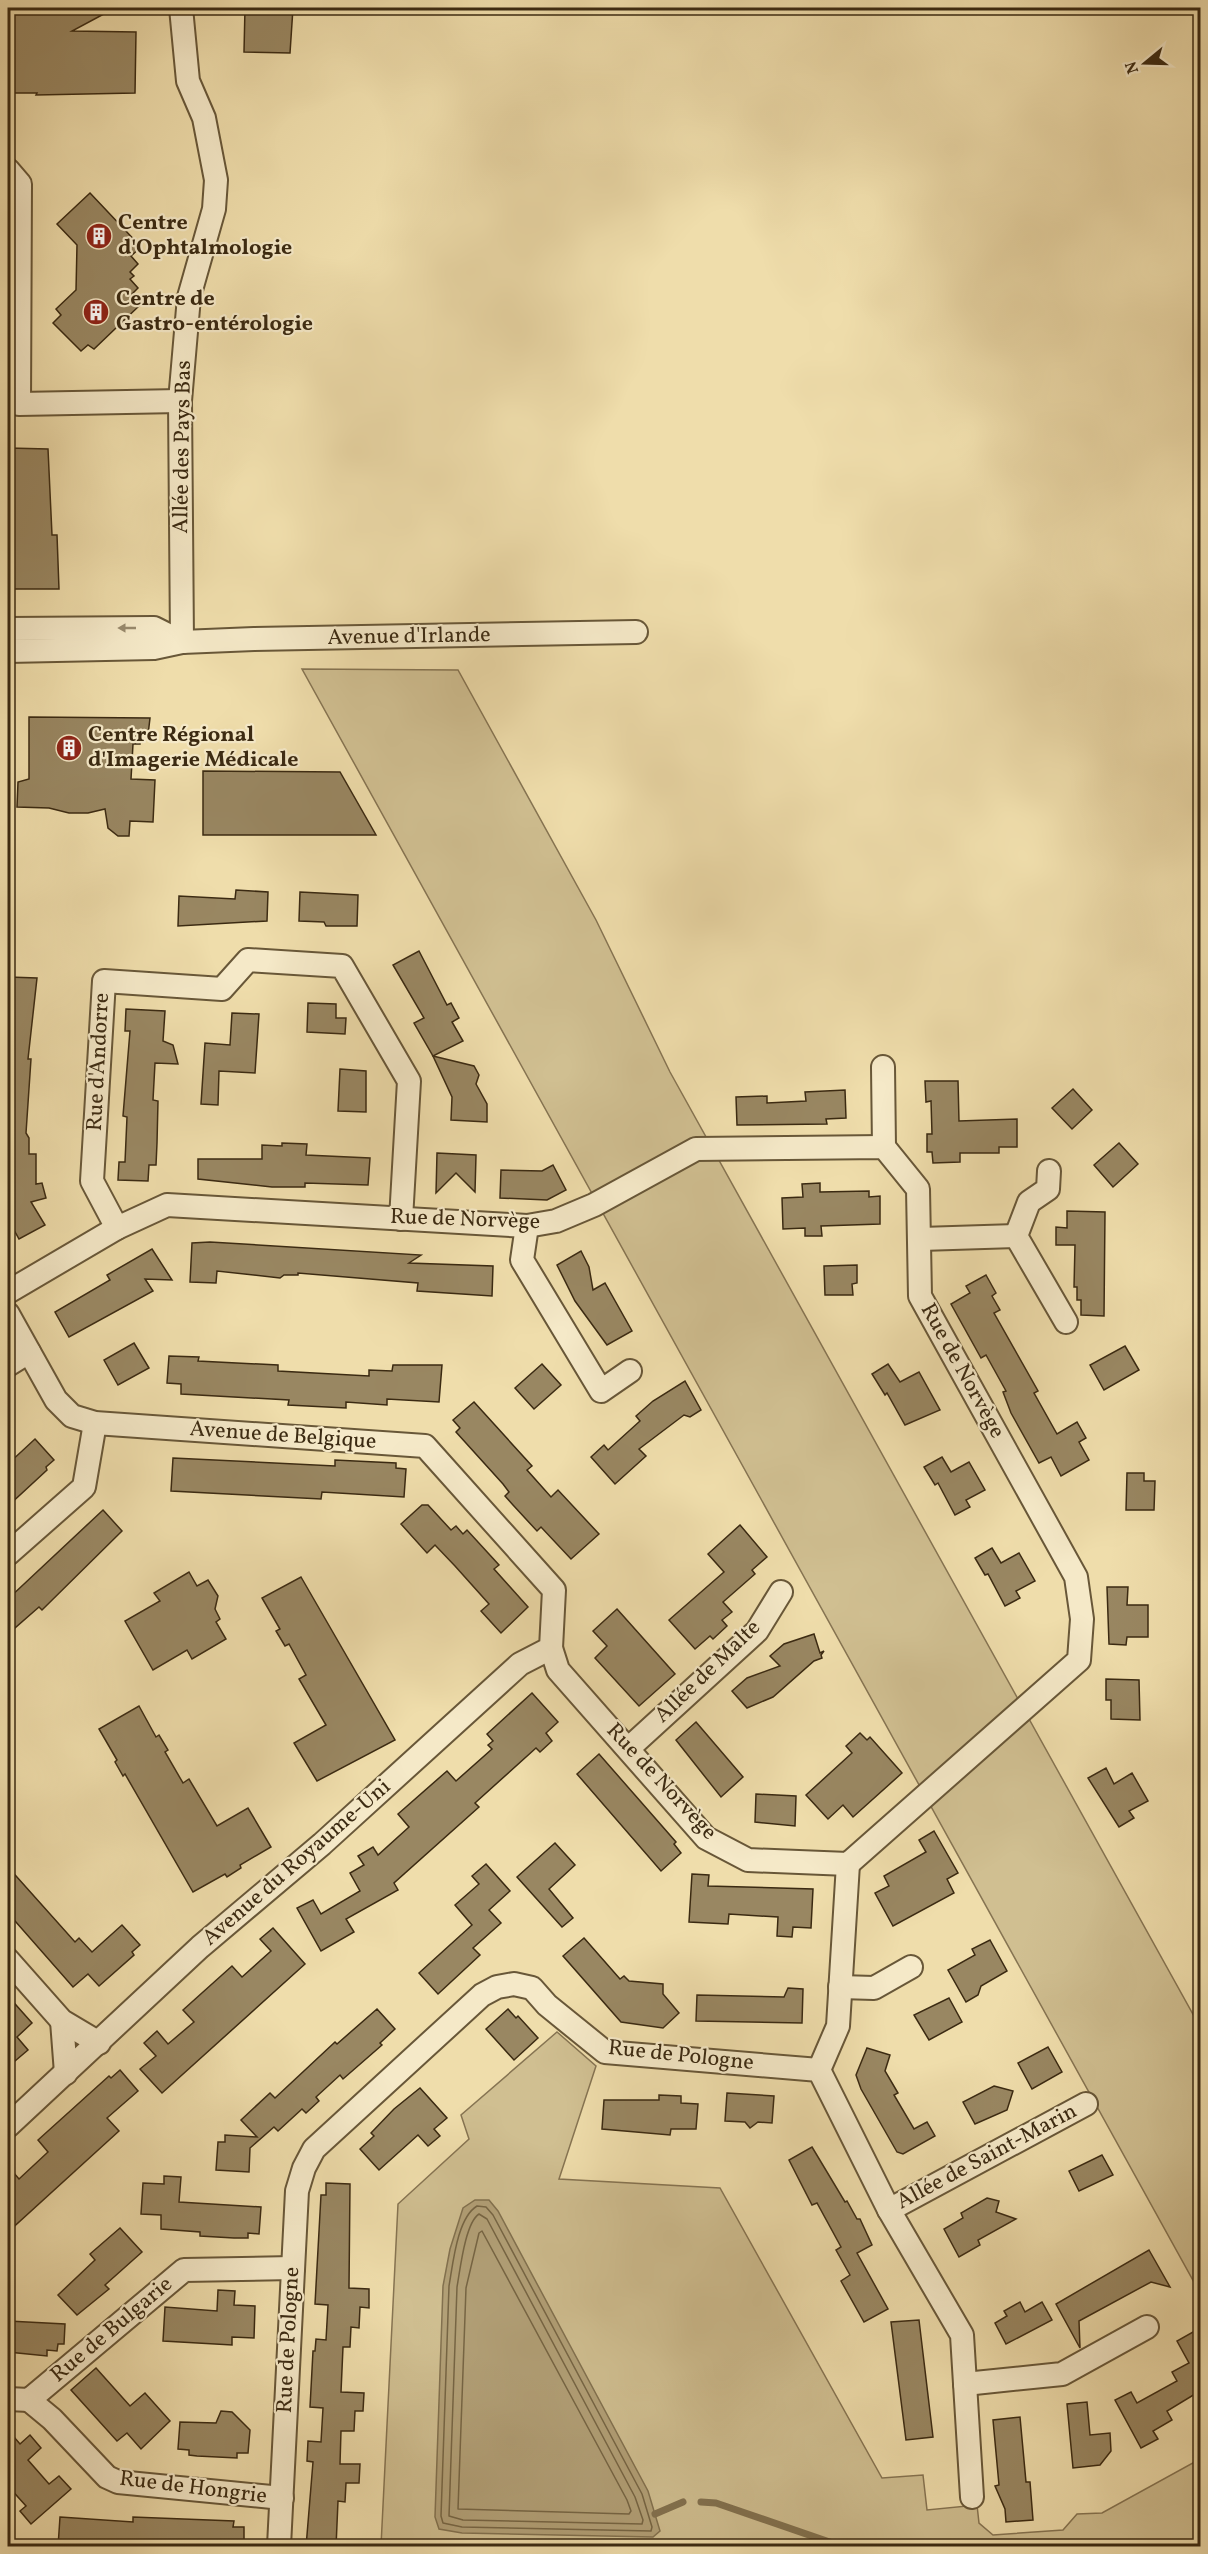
<svg xmlns="http://www.w3.org/2000/svg" width="1208" height="2554" viewBox="0 0 1208 2554" font-family="Vollkorn,serif">
  <rect width="100%" height="100%" fill="#efddab"/>
  <filter id="stains"><feTurbulence type="fractalNoise" baseFrequency=".00333" numOctaves="4"/><feColorMatrix values="0 0 0 0 .2 0 0 0 0 .09 0 0 0 0 .02 0 0 0 .5 -.17"/></filter>
  <radialGradient id="worn" r=".72"><stop offset=".6" stop-color="#630" stop-opacity="0"/><stop offset="1" stop-color="#630" stop-opacity=".3"/></radialGradient>
  <!-- green -->
  <g fill="#d0bf91" stroke="#867452" stroke-width="1.5">
    <path d="M302,669l156,1 138,250 74,152 530,955v266z"/>
    <path d="M557,2032l39,34 -37,113 161,9 162,290 41,-3 4,35 50,-5 2,18 14,12 70,-5 14,-16 25,-1 98,-54v87h-819l17,-342 71,-65 -8,-24z"/>
  </g>
  <!-- water -->
  <path fill="#b2a077" stroke="#82714f" stroke-width="1.5" d="M475,2200h14l9,11 150,280 12,40 -7,6 -191,-4 -23,-4 -4,-12 8,-231 7,-37 13,-41z"/>
  <g fill="none" stroke-linecap="round" stroke-linejoin="round">
    <!-- shore -->
    <g stroke="#766544" stroke-width="1.5">
      <path d="M477,2206l9,1 7,8 149,279 10,33 -1,4 -189,-4 -19,-4 -2,-7 8,-230c4,-22 8,-68 28,-80z"/>
      <path d="M479,2214l8,5 148,278 8,23 -1,4 -179,-4 -14,-4 8,-229c3,-16 8,-64 22,-73z"/>
      <path d="M482,2231l145,269 4,11 -2,3 -171,-5 8,-221 13,-55z"/>
    </g>
    <!-- stream -->
    <g stroke="#82714f" stroke-width="7">
      <path d="M701,2502l15,1 125,43"/>
      <path d="M655,2514l28,-12"/>
    </g>
  </g>
  <!-- building -->
  <g fill="#998762" stroke="#3b2a12" stroke-width="1.5">
    <path d="M10,8h105l-43,23 64,1 -1,61 -99,2 1,-2h-24v-10h-4z"/>
    <path d="M245,8h48l-3,45 -46,-1z"/>
    <path d="M90,193l51,54 -10,9 7,8 -8,8 4,4 -4,3 8,9 -7,7 8,11 -45,43 -6,-4 -7,6 -28,-28 8,-8 -5,-6 20,-19 1,-45 -20,-21z"/>
    <path d="M8,448l40,1 4,86h5l2,54h-51z"/>
    <path d="M29,717l121,1 -2,17 -8,-1v10h-7l-2,35 24,1 -2,42 -23,-1 -1,15h-11l-10,-8 -3,-19 -17,4h-19l-20,-5 -32,-1 1,-25 11,-3z"/>
    <path d="M203,771l137,1 36,63h-173z"/>
    <path d="M236,890l32,2 -1,29 -89,5 1,-30 56,3z"/>
    <path d="M300,892l58,3 -1,31h-31l-2,-4 -25,-1z"/>
    <path d="M419,951l28,54 4,-2 8,15 -7,4 11,19 -30,15 -19,-33 10,-5 -31,-53z"/>
    <path d="M8,977l29,1 -9,81h3l-5,74 3,5v16h7v30l6,-1 4,15 -15,4 14,23 -26,14 -11,-20z"/>
    <path d="M308,1003l28,1v14h10l-1,16 -38,-2z"/>
    <path d="M126,1009l39,2 -2,30 10,4 5,19 -23,-1 -2,37 5,1 -1,42 -1,22h-7l-1,16 -30,-1 1,-18h6l2,-45 -4,-1 7,-85h-5z"/>
    <path d="M232,1013l27,1 -4,59 -36,-2 -1,34 -17,-1 4,-61 25,2z"/>
    <path d="M433,1056l41,10 5,9 -3,9 11,20v18l-36,-2 1,-23z"/>
    <path d="M340,1069l26,2v41l-28,-1z"/>
    <path d="M925,1081h33l1,40 58,-2v28h-18v6h-39v9l-27,1 -1,-11h-5v-18h5l-1,-33 -5,1z"/>
    <path d="M1073,1089l19,21 -20,19 -20,-21z"/>
    <path d="M845,1090l1,28 -20,1 1,5 -90,1 -1,-28 31,-1v7l39,-2 -1,-9z"/>
    <path d="M282,1143l25,1 -1,11 64,3 -2,27 -63,-2v4h-33l-74,-8v-20h64v-14l20,1z"/>
    <path d="M1119,1143l19,21 -25,23 -19,-22z"/>
    <path d="M437,1153l39,2 -1,37 -19,-19 -20,20z"/>
    <path d="M553,1165l13,25 -19,10 -47,-2 1,-28 41,1z"/>
    <path d="M820,1183v9l49,-1v6l11,-1v28l-59,2 1,10h-17v-8l-22,1 -1,-31 21,-1 -1,-13z"/>
    <path d="M1067,1211l38,1 -1,104 -23,-1v-15h-4v-13h-3l1,-42h-19v-18l11,1z"/>
    <path d="M210,1242l211,13 -12,8 84,3 -1,30 -75,-5 1,-8 -120,-10v2h-14l-4,3 -63,-7 -1,12 -26,-1 2,-39z"/>
    <path d="M152,1249l20,31 -27,-1 8,12 -84,46 -14,-25 55,-32 -3,-5z"/>
    <path d="M581,1251l8,16 4,23 12,-7 27,48 -25,14 -32,-44 -18,-36z"/>
    <path d="M857,1265v18l-5,1 1,11h-28l-1,-29z"/>
    <path d="M986,1275l10,18 -4,3 8,14 -6,3 44,78 -4,2 23,41 20,-12 9,16 -7,4 10,18 -28,16 -10,-19 -12,6 -28,-50 -8,-21 3,-1 -20,-36 -5,3 -30,-54 19,-11 -4,-7z"/>
    <path d="M134,1343l15,25 -31,17 -14,-25z"/>
    <path d="M1125,1346l14,24 -35,20 -14,-25z"/>
    <path d="M169,1356l30,1 -1,4 80,4v6l91,5v-6l23,1 1,-6h49l-3,37 -52,-3v6l-41,-3v6l-58,-3 1,-5 -108,-6v-10l-14,-1z"/>
    <path d="M542,1364l19,21 -27,24 -19,-21z"/>
    <path d="M888,1364l12,18 19,-10 21,38 -35,15 -18,-32 -2,2 -13,-21z"/>
    <path d="M685,1381l16,29 -11,7 -6,-2 -45,34 7,7 -31,28 -24,-27 13,-12 4,5 32,-29 -4,-5 17,-15z"/>
    <path d="M474,1402l58,64 -5,4 24,27 7,-7 41,44 -28,25 -30,-32 -4,4 -24,-26 -8,-9 4,-4 -6,-8 -47,-52 4,-4 -7,-8z"/>
    <path d="M35,1439l19,21 -8,7 1,3 -39,36v-42z"/>
    <path d="M942,1457l9,15 18,-10 16,28 -19,10 4,7 -15,8 -17,-32 -3,2 -11,-18z"/>
    <path d="M173,1458l162,8v-6l61,3v5l10,1 -2,28 -82,-5 -1,7 -150,-8z"/>
    <path d="M1127,1473h17v8h11l-1,29h-28z"/>
    <path d="M422,1505h6l23,25 5,-4 7,8 4,-4 32,35 -5,4 34,38 -27,26 -20,-22 8,-7 -34,-38 -20,-21 -8,8 -26,-29z"/>
    <path d="M103,1510l19,21 -80,79 -3,-3 -31,27v-35z"/>
    <path d="M740,1525l27,32 -15,13 3,4 -32,28 9,10 -10,8 5,6 -14,13 -3,-3 -15,13 -26,-29 55,-48 -16,-18z"/>
    <path d="M992,1548l9,15 18,-10 16,28 -19,10 4,7 -15,8 -17,-32 -3,1 -10,-17z"/>
    <path d="M189,1572l8,14 11,-6 10,16 -3,13 5,10 -4,3 10,17 -34,20 -5,-9 -34,20 -28,-49 35,-20 -6,-8z"/>
    <path d="M301,1577l94,163 -78,41 -23,-38 32,-18 -27,-46 7,-4 -17,-31 -4,2 -9,-15 4,-2 -18,-31z"/>
    <path d="M1107,1587h21l-1,18h21v32h-21l-1,8 -17,-1z"/>
    <path d="M617,1609l58,65 -36,32 -44,-48 12,-12 -14,-15z"/>
    <path d="M814,1634l6,19 4,-2 -3,4 1,3 -8,3 -41,36 -26,11 -15,-17 15,-13 33,-12 -10,-10 14,-12z"/>
    <path d="M1106,1679l33,1 1,40 -29,-1v-19h-5z"/>
    <path d="M532,1693l26,29 -12,11 6,8 -12,11 -4,-4 -61,55 4,4 -85,76 4,7 -52,29 8,13 -33,19 -24,-43 16,-8 8,14 39,-23 -10,-18 14,-8 -6,-9 15,-9 5,8 31,-28 -11,-13 49,-43 9,10 36,-32 -4,-4 5,-4 -6,-7z"/>
    <path d="M139,1706l17,31 3,-2 9,15 -3,2 18,31 6,-4 28,47 31,-18 23,39 -31,18 1,3 -14,9 -2,-3 -32,18 -68,-118 -2,2 -8,-14 2,-2 -18,-31z"/>
    <path d="M696,1722l47,55 -22,20 -45,-57z"/>
    <path d="M860,1733l7,7 3,-3 32,36 -49,44 -10,-12 -15,14 -22,-24 46,-42 -6,-7z"/>
    <path d="M599,1754l77,88 -2,2 7,9 -20,18 -84,-97z"/>
    <path d="M1106,1768l8,16 18,-11 16,28 -19,10 5,7 -15,9 -31,-49z"/>
    <path d="M756,1794l40,2 -1,30 -40,-4z"/>
    <path d="M934,1831l24,42 -11,6 7,14 -61,33 -18,-33 14,-7 -5,-10 42,-24 -7,-12z"/>
    <path d="M555,1843l20,22 -26,24 24,29 -11,9 -45,-50z"/>
    <path d="M486,1864l24,27 -21,19 12,13 -28,25 7,7 -42,39 -19,-21 53,-48 -17,-20 24,-21 -7,-8z"/>
    <path d="M8,1867l67,75 4,-4 13,14 30,-27 18,20 -8,7 2,3 -35,31 -11,-12 -15,13 -65,-74z"/>
    <path d="M692,1874l17,1 -1,11 105,3 -2,39 -18,-1 -1,10 -15,-1 1,-19 -49,-3 -1,10 -39,-2z"/>
    <path d="M273,1928l32,36 -143,129 -22,-24 16,-13 -12,-13 13,-12 11,13 26,-22 -11,-12 49,-44 10,11 29,-26 -11,-12z"/>
    <path d="M584,1938l36,41 4,-3 5,5 34,3v10l16,19 -16,15 -42,-6 -58,-66z"/>
    <path d="M990,1940l17,31 -26,15 -3,9 -12,7 -18,-32 27,-15 -3,-6z"/>
    <path d="M788,1988l15,1 -1,34 -106,-2 1,-26 87,2z"/>
    <path d="M8,1996l24,27 -15,14 11,13 -13,11 -7,-8z"/>
    <path d="M949,1998l13,24 -33,18 -15,-25z"/>
    <path d="M377,2009l18,20 -15,14 2,2 -39,34 -3,-4 -24,22 3,4 -13,12 -4,-4 -24,22 -4,-4 -24,21 -1,24 -33,-2 2,-28h7v-7l32,2 -16,-17 29,-27 5,5 60,-56 2,2z"/>
    <path d="M508,2009l8,9 2,-2 20,22 -24,22 -28,-31z"/>
    <path d="M1048,2047l14,25 -30,17 -14,-26z"/>
    <path d="M867,2048l23,7 -5,16 13,22 -4,2 20,34 13,-7 8,14 -32,18 -6,-2 -36,-63 -5,-14z"/>
    <path d="M120,2070l18,21 -31,27 12,13 -111,101v-66l11,13 29,-27 -10,-12 71,-64 2,2z"/>
    <path d="M994,2086l19,5 -6,19 -32,14 -12,-22z"/>
    <path d="M420,2088l27,30 -13,11 6,7 -12,10 -10,-11 -39,35 -19,-21 14,-13 -3,-3 23,-24z"/>
    <path d="M727,2093l47,3 -2,27 -14,-1 -8,6 -5,-6 -20,-1z"/>
    <path d="M659,2095l22,1v7l17,1 -2,25h-25l-1,6 -68,-6 2,-29h55z"/>
    <path d="M812,2147l33,55 2,-1 10,18h3l12,26 -15,8 31,56 -24,13 -23,-41 9,-6 -14,-25 5,-3 -24,-44 -5,2 -23,-45z"/>
    <path d="M1102,2155l11,20 -34,16 -10,-20z"/>
    <path d="M164,2176l17,1 -2,25 82,5 -2,27 -11,-1v5h-14l-34,-2v-4l-39,-3v-14l-20,-1 2,-31 21,1z"/>
    <path d="M326,2183l24,1 -1,104 20,1v19l-9,-1 -1,21 -8,-1 -1,20h-7l-2,45 23,1 -1,18h-8l-1,20h-13l-1,33h20l-1,19h-13l-1,19 -7,-1 -2,46h-30l7,-85 -6,-1 1,-20 13,1 2,-34 -13,-1 3,-56h2l1,-12 10,1 2,-35 -13,-1 6,-109h5z"/>
    <path d="M987,2198l12,3 -3,11 20,7 -38,21 2,5 -21,12 -15,-28 19,-11 -2,-5z"/>
    <path d="M120,2228l22,24 -37,33 4,4 -32,26 -19,-20 37,-35 -5,-6z"/>
    <path d="M1149,2250l21,37 -19,-5 -72,39 1,27 -24,-44z"/>
    <path d="M218,2290l17,1 -1,14 21,1 -1,32 -22,-1v8l-69,-4 2,-34 52,4z"/>
    <path d="M1020,2302l5,10 17,-10 10,18 -46,24 -11,-21 12,-7 -3,-5z"/>
    <path d="M919,2320l14,117 -27,3 -15,-118z"/>
    <path d="M8,2321l57,3 -1,20h-6l-1,7 -10,-1v6l-39,-4z"/>
    <path d="M1200,2328v63l-33,20 5,9 -19,11 5,8 -17,9 -26,-48 16,-8 6,11 40,-22 -5,-9 17,-9 -12,-22z"/>
    <path d="M96,2368l34,38 15,-13 25,28 -29,28 -14,-16 -10,8 -46,-51z"/>
    <path d="M1087,2402l3,33 20,-2 1,18 -11,14 -27,3 -6,-64z"/>
    <path d="M221,2411l11,1 18,18 -2,23h-11v5l-40,-2 -8,-1v-5l-11,-1 2,-27 36,1z"/>
    <path d="M1020,2417l6,65h4l3,38 -27,2 -1,-13 -10,-23 4,-1 -6,-65z"/>
    <path d="M8,2430l12,14 10,-9 11,13 -13,12 21,24 10,-8 12,13 -40,35 -11,-13 6,-5 -18,-20z"/>
    <path d="M60,2517l73,5v-5l101,4 -1,6h11v20h-186z"/>
  </g>
  <g fill="none" stroke-linecap="round" stroke-linejoin="round">
    <defs>
      <g id="street">
        <path d="M181,8l7,73 16,37 12,62 -2,29 -25,88 -9,104 2,241"/>
        <path d="M8,170l12,14 -1,220 161,-3"/>
        <path d="M8,629l146,-1 28,14"/>
        <path d="M8,651l146,-3 28,-6 72,-3 382,-7"/>
        <path d="M883,1067l1,80"/>
        <path d="M1049,1171l-1,18 -19,13 -13,34 50,86"/>
        <path d="M527,1226l-5,34 79,131 29,-20"/>
        <path d="M117,1228l-25,-47 12,-200 118,8 26,-29 94,6 67,115 -8,138"/>
        <path d="M921,1239l95,-3"/>
        <path d="M8,1292l109,-64 50,-23 360,21 29,-5 38,-16 102,-56 188,-2 34,42 2,107 156,281 6,42 -3,41 -231,204 -100,-4 -42,-22 -148,-168 -7,-22"/>
        <path d="M8,1314l48,86 16,16 23,7 330,23 129,144 -3,58 -31,16 -198,180 -122,103 -192,179"/>
        <path d="M8,1365l21,-13"/>
        <path d="M8,1554l76,-67 11,-64"/>
        <path d="M629,1748l128,-117 24,-39"/>
        <path d="M8,1960l54,61 37,22"/>
        <path d="M840,1987l34,1 37,-21"/>
        <path d="M62,2021l4,52"/>
        <path d="M819,2070l19,-44 10,-162"/>
        <path d="M889,2210l197,-106"/>
        <path d="M965,2384l97,-10 85,-47"/>
        <path d="M8,2399l21,1 155,-130 109,-2"/>
        <path d="M29,2400l23,19 55,58 11,5 164,16"/>
        <path d="M279,2546l18,-355 7,-23 10,-19 168,-154 15,-8 17,-3 18,4 15,17 58,47 214,18 70,140 73,125 10,162"/>
      </g>
    </defs>
    <!-- street casing -->
    <use href="#street" stroke="#685738" stroke-width="26"/>
    <!-- street -->
    <use href="#street" stroke="#f5e9c8" stroke-width="22"/>
  </g>
  <!-- one-way arrows -->
  <defs><path id="oneway-solid" d="M-6-.8H1V-3.2L6.5 0L1 3.2V.8H-6Z" transform="scale(1.5)"/></defs>
  <use fill="#988a6d" href="#oneway-solid" transform="translate(127 628) rotate(180)"/>
  <!-- icons -->
  <defs>
    <symbol id="building-disc" viewBox="-11 -11 22 22"><circle r="9.5" fill="#8f2418" stroke="#f5e9c8"/><path d="M-4-6H4V6H1V3H-1V6H-4ZM-2.5-4.3h1.7v1.8h-1.7ZM.8-4.3h1.7v1.8H.8ZM-2.5-1h1.7V.8h-1.7ZM.8-1h1.7V.8H.8Z" fill="#fff"/></symbol>
  </defs>
  <g fill-rule="evenodd">
    <use href="#building-disc" x="84" y="221" width="30" height="30"/>
    <use href="#building-disc" x="81" y="297" width="30" height="30"/>
    <use href="#building-disc" x="54" y="733" width="30" height="30"/>
  </g>
  <g text-anchor="middle" dominant-baseline="central" stroke-width="4.5" stroke-linejoin="round" paint-order="stroke">
    <!-- poi labels -->
    <g font-size="22" font-weight="bold" fill="#3b2a12" stroke="#f5e9c8" text-anchor="start">
      <text x="118" y="223">Centre<tspan x="118" dy="25">d'Ophtalmologie</tspan></text>
      <text x="116" y="299">Centre de<tspan x="116" dy="25">Gastro-entérologie</tspan></text>
      <text x="88" y="735">Centre Régional<tspan x="88" dy="25">d'Imagerie Médicale</tspan></text>
    </g>
    <!-- street labels -->
    <g font-size="22" fill="#3b2a12" stroke="#f5e9c8">
      <text transform="translate(183 447) rotate(-89)">Allée des Pays Bas</text>
      <text transform="translate(409 637) rotate(-1)">Avenue d'Irlande</text>
      <text transform="translate(99 1062) rotate(-87)">Rue d'Andorre</text>
      <text transform="translate(465 1220) rotate(2)">Rue de Norvège</text>
      <text transform="translate(962 1371) rotate(61)">Rue de Norvège</text>
      <text transform="translate(283 1436) rotate(4)">Avenue de Belgique</text>
      <text transform="translate(708 1672) rotate(-44)">Allée de Malte</text>
      <text transform="translate(661 1782) rotate(47)">Rue de Norvège</text>
      <text transform="translate(297 1863) rotate(-41)">Avenue du Royaume-Uni</text>
      <text transform="translate(681 2056) rotate(6)">Rue de Pologne</text>
      <text transform="translate(987 2157) rotate(-28)">Allée de Saint-Marin</text>
      <text transform="translate(112 2330) rotate(-40)">Rue de Bulgarie</text>
      <text transform="translate(289 2340) rotate(-87)">Rue de Pologne</text>
      <text transform="translate(193 2488) rotate(7)">Rue de Hongrie</text>
    </g>
  </g>
  <!-- margin -->
  <rect width="1208" height="2554" fill="none" stroke="#efddab" stroke-width="30"/>
  <rect x="9" y="9" width="1190" height="2536" fill="none" stroke="#3b2a12" stroke-width="3"/>
  <rect x="15" y="15" width="1178" height="2524" fill="none" stroke="#3b2a12" stroke-width="1.5"/>
  <!-- north arrow -->
  <g transform="translate(1145 63) rotate(251)" stroke="#f5e9c8" stroke-width="4.5" paint-order="stroke">
  <path d="M0-4.5L10 22L0 15L-10 22Z" fill="#3b2a12"/>
  <text y="-9" font-size="16" font-weight="bold" text-anchor="middle" fill="#3b2a12">N</text>
  </g>
  <rect width="100%" height="100%" filter="url(#stains)"/>
  <rect width="100%" height="100%" fill="url(#worn)"/>
</svg>
